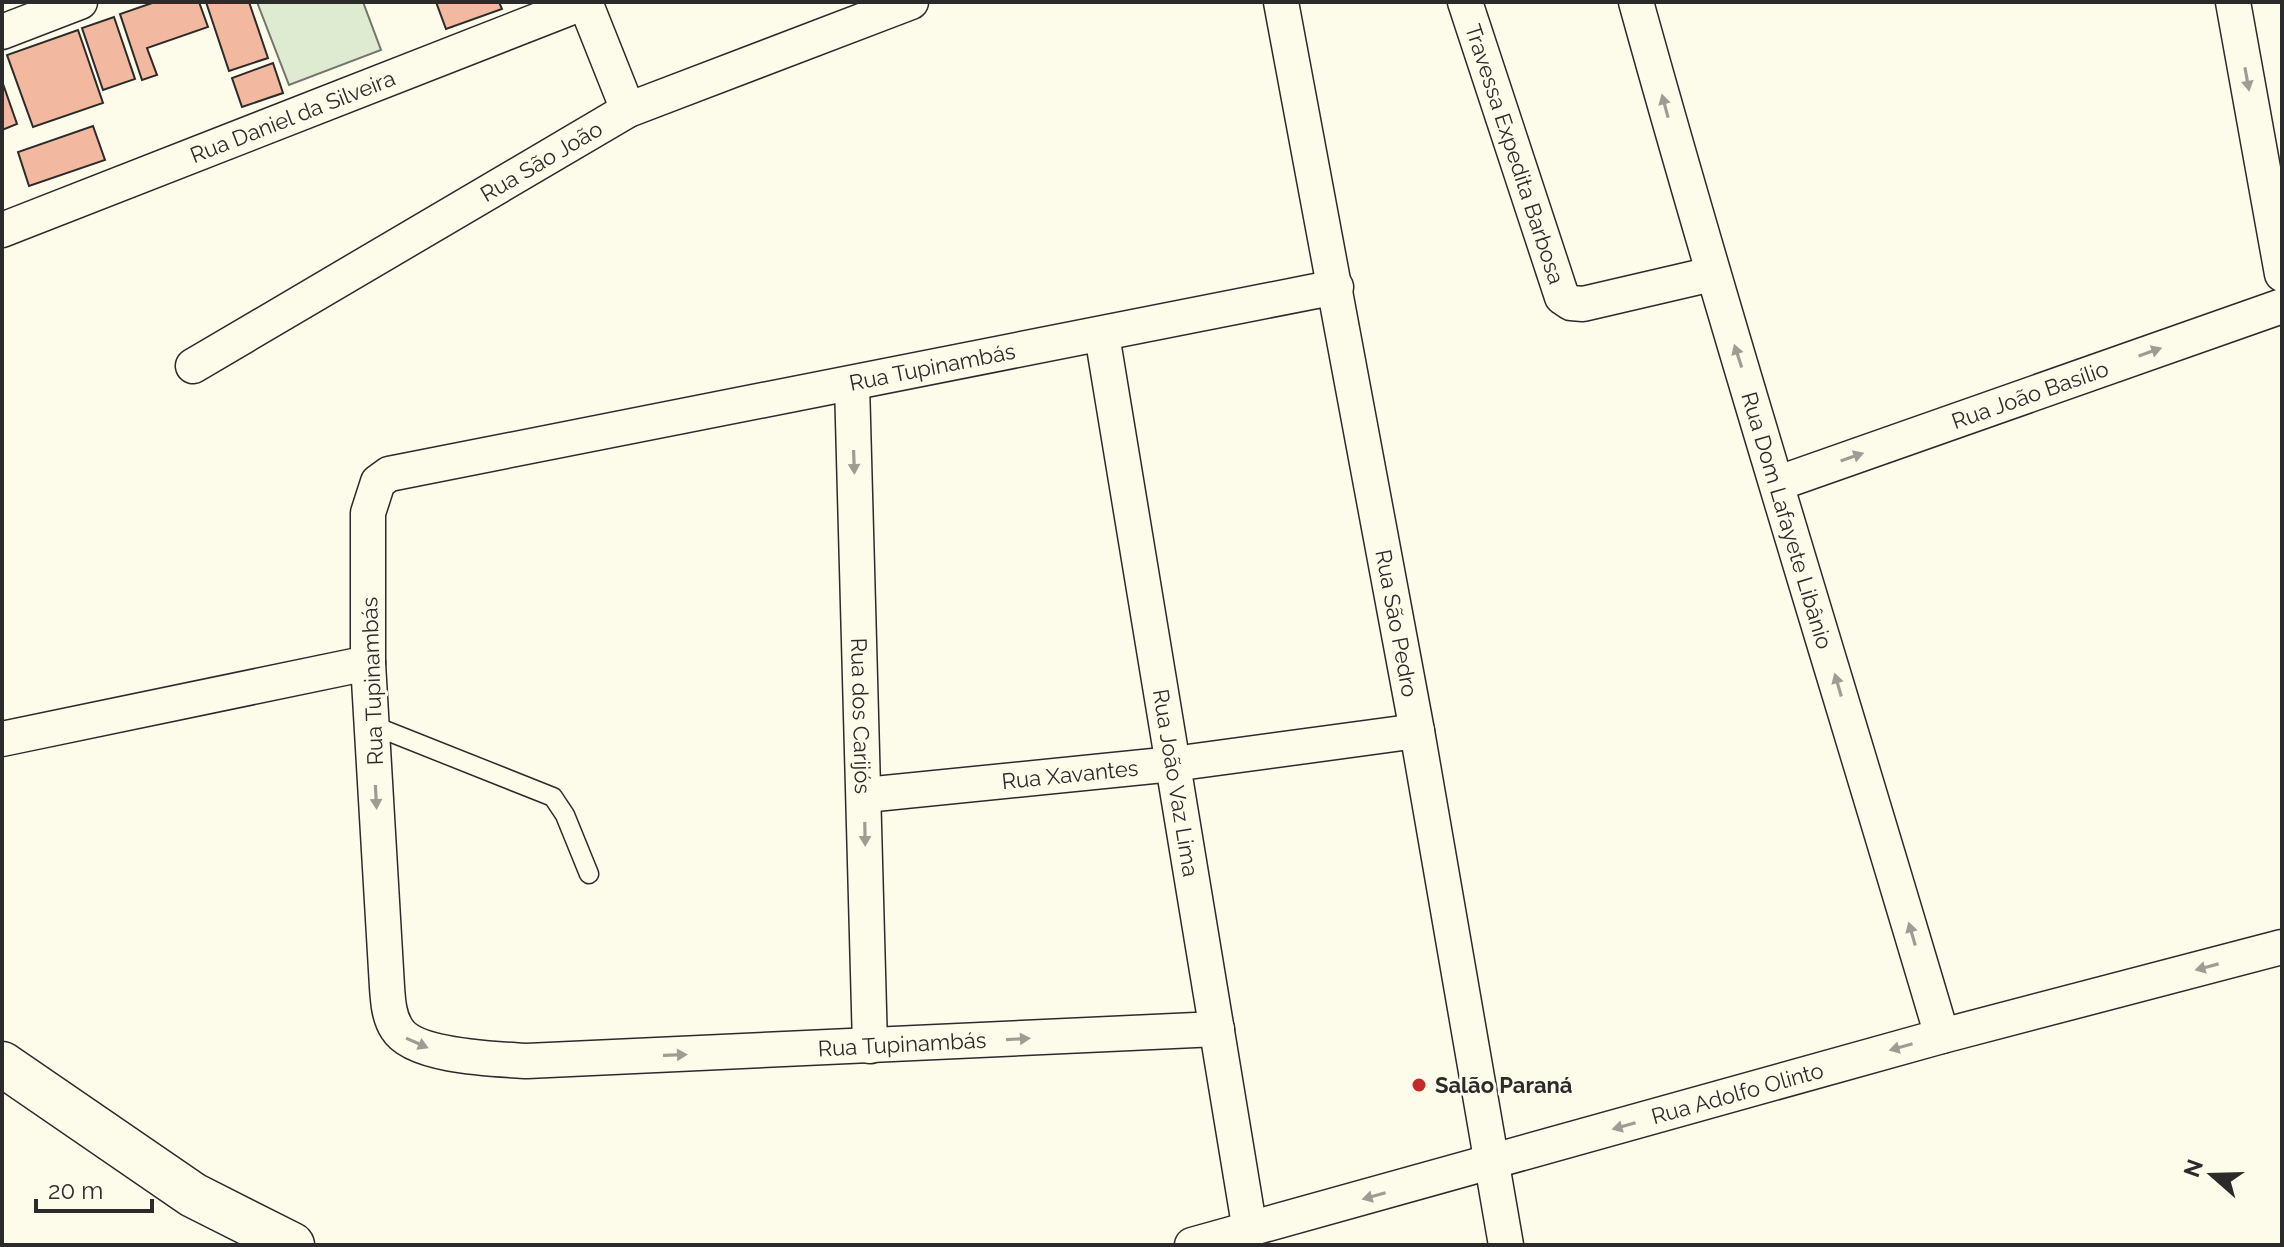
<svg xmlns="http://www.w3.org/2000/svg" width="2284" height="1247" viewBox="0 0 2284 1247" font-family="Raleway,sans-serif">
  <rect width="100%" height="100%" fill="#fdfbea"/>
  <!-- green -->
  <path fill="#deebd1" stroke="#74746e" stroke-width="2" d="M257,2h106l18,48 -92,35z"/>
  <!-- building -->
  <g fill="#f2b8a0" stroke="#2b2b2b" stroke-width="2">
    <path d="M155,2h44l9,25 -61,21 10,27 -15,5 -22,-66z"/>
    <path d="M206,2h43l19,56 -39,13z"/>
    <path d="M436,2h63l3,7 -56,20z"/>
    <path d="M114,17l21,62 -32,11 -21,-62z"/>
    <path d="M78,30l25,73 -70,24 -26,-72z"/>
    <path d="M273,63l10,30 -41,14 -10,-29z"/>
    <path d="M2,81l15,43 -15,6z"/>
    <path d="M93,126l12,34 -76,26 -11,-34z"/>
  </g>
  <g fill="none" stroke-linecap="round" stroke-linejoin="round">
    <defs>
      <path id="service" d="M372,725l181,72 12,18 24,59"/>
      <g id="minor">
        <path d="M585,2l43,108"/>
        <path id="s1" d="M1281,2l136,729 89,514"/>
        <path id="s2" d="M1465,2l97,295 9,6 12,1 129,-30"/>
        <path id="s3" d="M1636,2c96,346 204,689 306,1034"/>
        <path d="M2233,2l49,272"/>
        <path d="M2,32l78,-30"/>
        <path id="s4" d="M2,230l583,-228"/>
        <path id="s5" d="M1102,335l148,896"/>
        <path id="s6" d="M193,366l435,-256 283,-108"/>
        <path id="s7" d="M852,384l18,662"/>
        <path id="s8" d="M1779,483l503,-177"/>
        <path d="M2,739l366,-76"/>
        <path id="s9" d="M865,795l308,-31 244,-33"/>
        <path id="s10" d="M1217,1029l-690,32c-31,-2 -113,-4 -130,-32 -8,-12 -9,-27 -10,-42l-19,-324v-150l10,-31 11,-8 947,-187"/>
        <path id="s11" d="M1192,1245l750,-209 340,-89"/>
      </g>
      <path id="secondary" d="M2,1064l191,131 99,50"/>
    </defs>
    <!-- service casing -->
    <use href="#service" stroke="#2b2b2b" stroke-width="21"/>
    <!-- minor casing -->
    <use href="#minor" stroke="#2b2b2b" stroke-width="37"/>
    <!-- secondary casing -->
    <use href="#secondary" stroke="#2b2b2b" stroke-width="47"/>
    <!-- service -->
    <use href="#service" stroke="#fdfbea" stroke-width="18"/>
    <!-- minor -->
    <use href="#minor" stroke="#fdfbea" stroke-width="34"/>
    <!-- secondary -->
    <use href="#secondary" stroke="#fdfbea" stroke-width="44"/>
  </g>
  <!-- one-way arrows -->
  <defs><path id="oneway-solid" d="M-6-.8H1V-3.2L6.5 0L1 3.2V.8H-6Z" transform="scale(2)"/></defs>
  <g fill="#9e9d94">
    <use href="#oneway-solid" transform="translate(2247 79) rotate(80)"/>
    <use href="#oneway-solid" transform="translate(1665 106) rotate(-105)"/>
    <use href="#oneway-solid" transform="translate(2150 352) rotate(-19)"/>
    <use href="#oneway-solid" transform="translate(1738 356) rotate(-108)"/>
    <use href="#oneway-solid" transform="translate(1852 457) rotate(-19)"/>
    <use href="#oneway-solid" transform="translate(854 462) rotate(88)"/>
    <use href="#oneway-solid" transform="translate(1838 685) rotate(-106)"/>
    <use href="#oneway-solid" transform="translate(376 797) rotate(87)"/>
    <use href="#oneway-solid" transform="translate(865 834) rotate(89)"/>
    <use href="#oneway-solid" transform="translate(1912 934) rotate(-106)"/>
    <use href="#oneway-solid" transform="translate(2207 967) rotate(165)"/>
    <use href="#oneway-solid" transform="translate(1018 1039) rotate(-3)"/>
    <use href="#oneway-solid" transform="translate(417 1043) rotate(24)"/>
    <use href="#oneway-solid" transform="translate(1901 1047) rotate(164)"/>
    <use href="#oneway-solid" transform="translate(675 1055) rotate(-2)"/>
    <use href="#oneway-solid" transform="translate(1624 1126) rotate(164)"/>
    <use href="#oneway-solid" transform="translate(1374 1196) rotate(164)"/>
  </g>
  <!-- markers -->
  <circle fill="#c62828" stroke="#fdfbea" stroke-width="3" cx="1419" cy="1085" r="8"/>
  <g text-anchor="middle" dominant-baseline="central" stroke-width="6" stroke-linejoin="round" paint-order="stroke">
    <!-- street labels -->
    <g font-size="22" fill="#2b2b2b" stroke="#fdfbea">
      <text stroke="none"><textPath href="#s4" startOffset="312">Rua Daniel da Silveira</textPath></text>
      <text stroke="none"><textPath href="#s2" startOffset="160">Travessa Expedita Barbosa</textPath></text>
      <text stroke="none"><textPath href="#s6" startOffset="404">Rua São João</textPath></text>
      <text stroke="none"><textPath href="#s10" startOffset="1946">Rua Tupinambás</textPath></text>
      <text stroke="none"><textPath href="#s8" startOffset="266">Rua João Basílio</textPath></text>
      <text stroke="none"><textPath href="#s3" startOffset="540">Rua Dom Lafayete Libânio</textPath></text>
      <text stroke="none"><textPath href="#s1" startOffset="632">Rua São Pedro</textPath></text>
      <text transform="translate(372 681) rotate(-92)">Rua Tupinambás</text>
      <text stroke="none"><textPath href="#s7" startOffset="332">Rua dos Carijós</textPath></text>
      <text stroke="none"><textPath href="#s9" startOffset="206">Rua Xavantes</textPath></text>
      <text stroke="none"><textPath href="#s5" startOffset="454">Rua João Vaz Lima</textPath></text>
      <text transform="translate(902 1044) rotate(-3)">Rua Tupinambás</text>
      <text stroke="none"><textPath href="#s11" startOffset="566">Rua Adolfo Olinto</textPath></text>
    </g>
    <!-- poi labels -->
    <g font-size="22" font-weight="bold" fill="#2b2b2b" stroke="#fdfbea" text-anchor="start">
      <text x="1435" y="1085">Salão Paraná</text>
    </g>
  </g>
  <!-- border -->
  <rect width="2284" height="1247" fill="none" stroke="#2b2b2b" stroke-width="8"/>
  <!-- north arrow -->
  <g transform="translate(2212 1175) rotate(290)" stroke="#fdfbea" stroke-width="6" paint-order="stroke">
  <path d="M0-6L14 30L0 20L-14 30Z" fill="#2b2b2b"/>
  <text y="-12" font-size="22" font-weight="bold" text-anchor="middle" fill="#2b2b2b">N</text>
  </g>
  <!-- scale -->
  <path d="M36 1199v12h116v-12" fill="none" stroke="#2b2b2b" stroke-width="4"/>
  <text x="48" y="1199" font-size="24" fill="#2b2b2b" stroke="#fdfbea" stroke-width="6" paint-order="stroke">20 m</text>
</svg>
